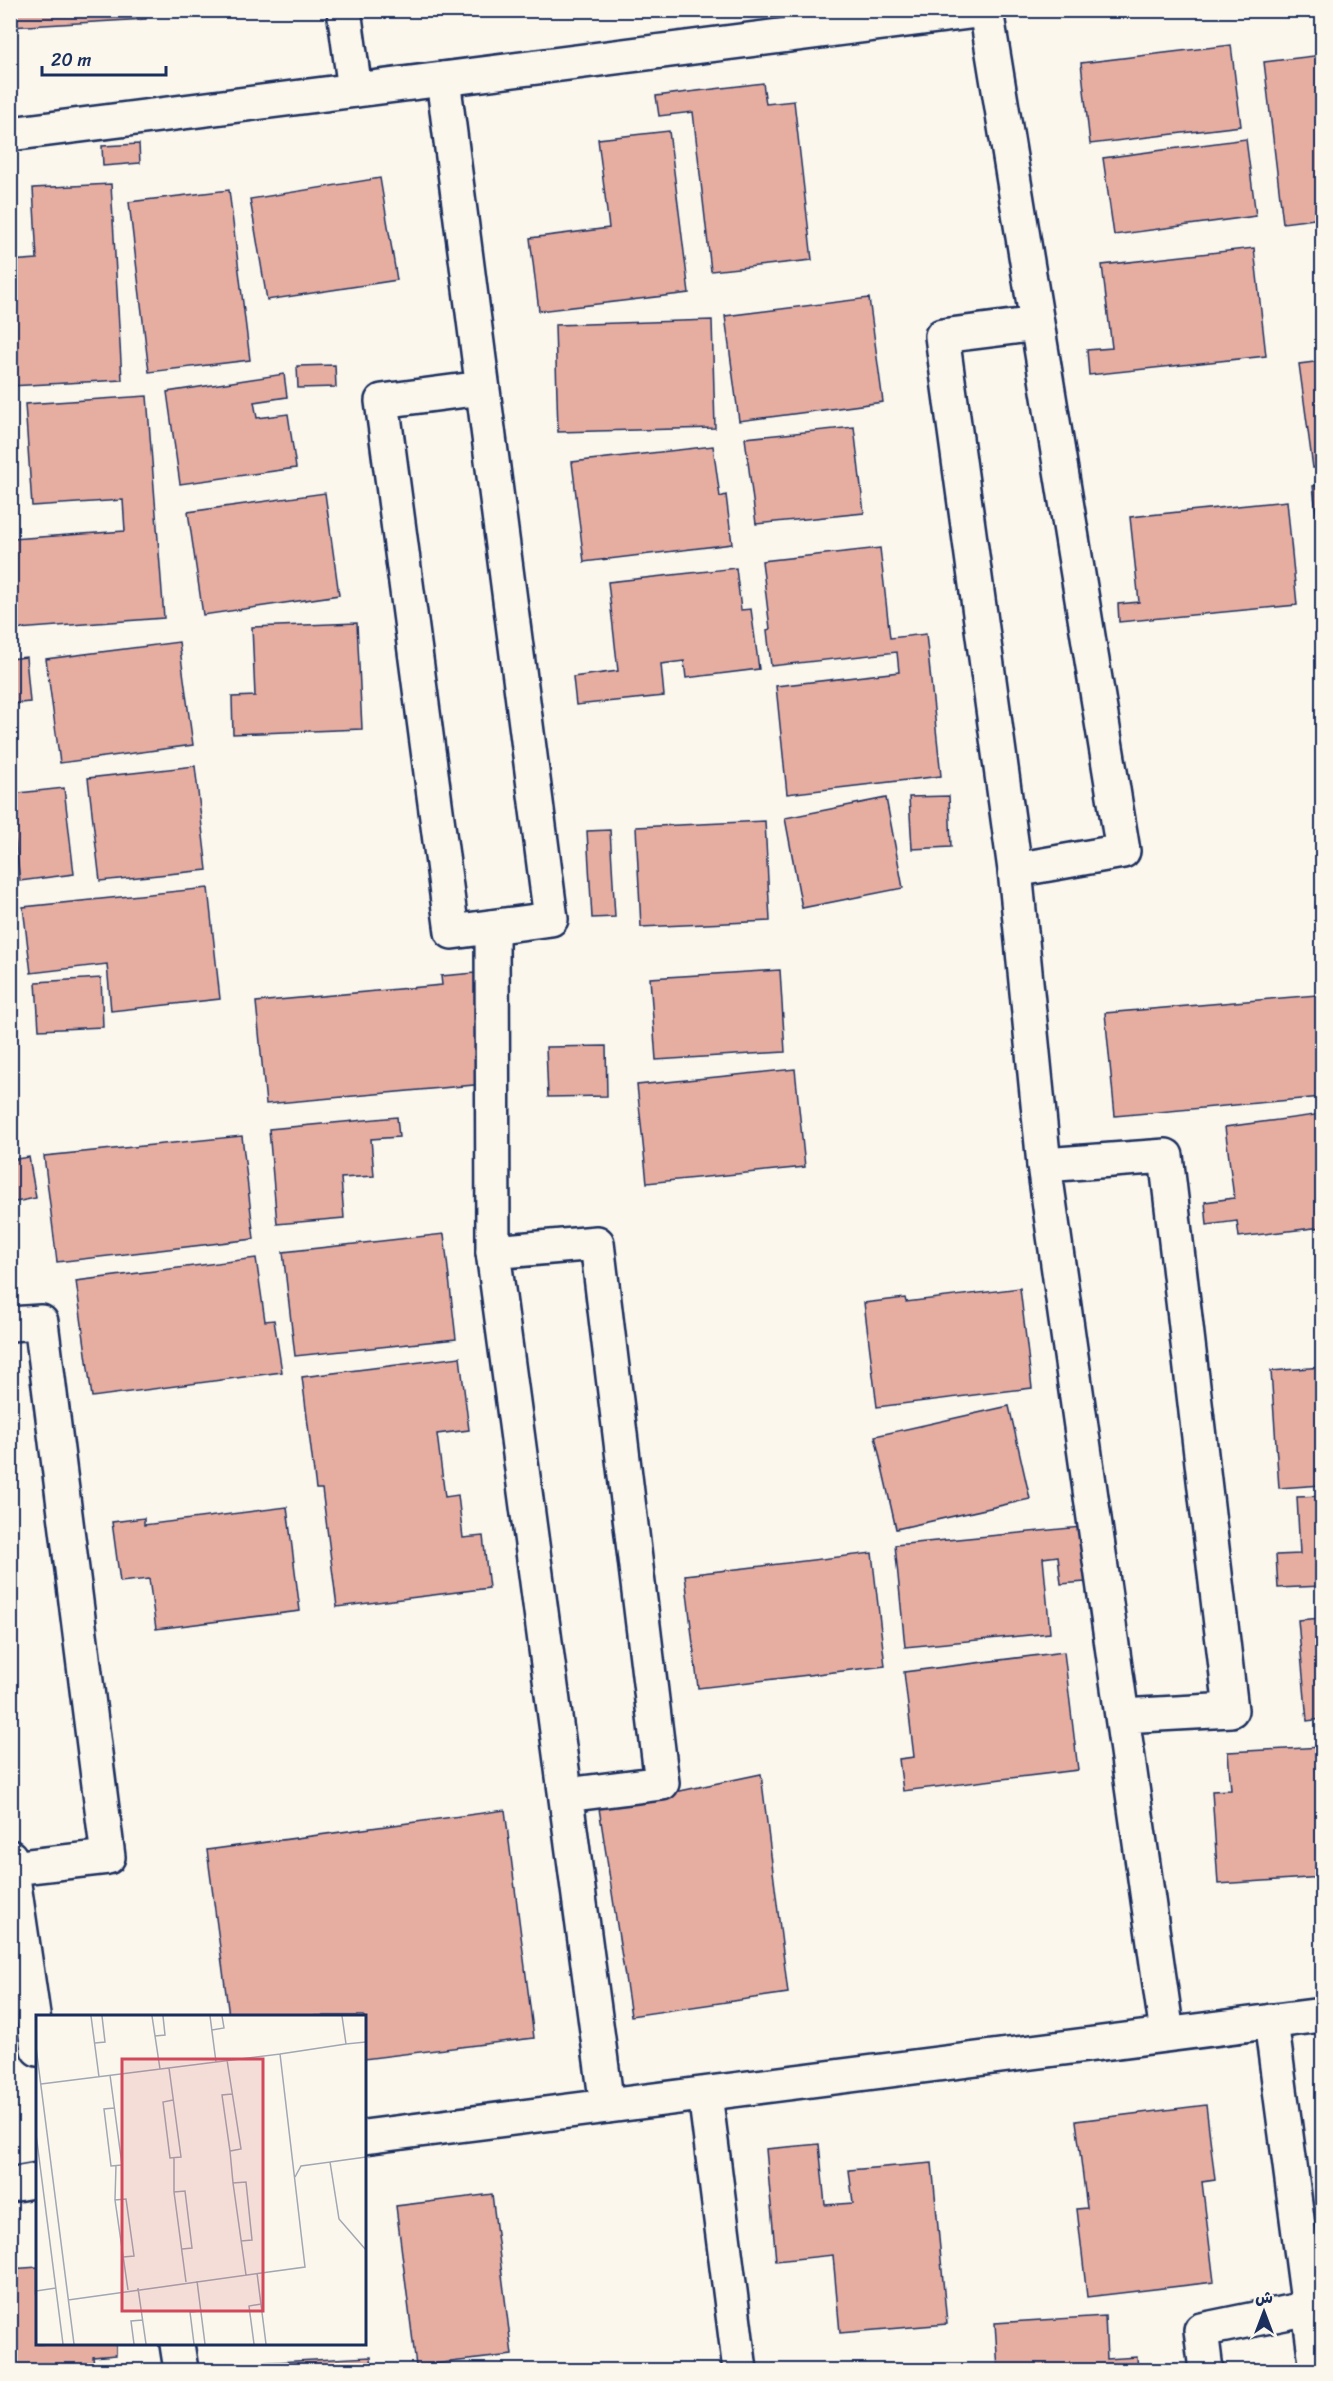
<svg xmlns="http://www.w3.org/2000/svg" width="1333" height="2381" viewBox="0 0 1333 2381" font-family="Sriracha,'Playpen Sans Arabic',sans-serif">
  <rect width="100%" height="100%" fill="#fbf7ec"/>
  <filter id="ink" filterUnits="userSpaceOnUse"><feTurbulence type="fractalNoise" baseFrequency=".0167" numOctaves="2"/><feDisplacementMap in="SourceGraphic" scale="12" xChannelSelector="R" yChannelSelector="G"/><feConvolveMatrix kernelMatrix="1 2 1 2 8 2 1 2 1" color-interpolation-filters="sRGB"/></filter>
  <g filter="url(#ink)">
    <!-- building -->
    <g fill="#e6ada1" stroke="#1b2f5e" stroke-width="1.5">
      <path d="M10,10h136v9l-136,8z"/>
      <path d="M1231,45l10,81 -151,18 -9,-81z"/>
      <path d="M1322,55v163l-39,5 -19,-161z"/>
      <path d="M763,83l3,21 28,-3 18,159 -101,11 -18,-159 -34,4 -3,-20z"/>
      <path d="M669,131l20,162 -150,18 -9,-73 79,-10 -11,-89z"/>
      <path d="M1246,139l10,77 -142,19 -11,-77z"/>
      <path d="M139,144l1,19 -37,3 -1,-20z"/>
      <path d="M380,178l17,102 -130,20 -17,-101z"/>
      <path d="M111,184l11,196 -112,6v-125l27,-2 -4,-71z"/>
      <path d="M229,190l21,170 -101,12 -20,-170z"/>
      <path d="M1254,248l12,108 -177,19 -2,-25 25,-2 -10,-83z"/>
      <path d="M869,298l14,104 -144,19 -14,-105z"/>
      <path d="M712,320l3,108 -157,4 -3,-107z"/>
      <path d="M1322,361v105l-9,2 -14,-104z"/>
      <path d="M335,365l1,22 -38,1 -1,-22z"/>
      <path d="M284,374l3,23 -33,5 3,16 31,-4 8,54 -116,16 -13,-92z"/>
      <path d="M147,396l17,222 -146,11 -6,-90 113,-8 -2,-31 -91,6 -7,-102z"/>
      <path d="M854,427l10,86 -108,11 -11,-86z"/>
      <path d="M713,446l7,51 6,-2 6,49 -148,18 -12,-100z"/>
      <path d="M1322,485v81l-9,-80z"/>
      <path d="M325,493l14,102 -136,20 -15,-103z"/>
      <path d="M1287,501l10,104 -178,17 -1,-18 21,-2 -9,-85z"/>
      <path d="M880,548l10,90 36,-4 15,142 -154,18 -11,-108 123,-14 -2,-20 -126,14 -4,-36 3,-1 -8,-68z"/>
      <path d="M736,568l5,42 10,-1 8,60 -73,9 -2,-17 -23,3 3,32 -88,9 -3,-28 45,-6 -10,-89z"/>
      <path d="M357,623l5,106 -129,5 -1,-37 23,-1 -3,-69z"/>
      <path d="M179,642l14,103 -133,18 -14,-104z"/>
      <path d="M26,657l4,45 -20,2v-45z"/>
      <path d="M195,766l12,104 -107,11 -12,-103z"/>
      <path d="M64,788l10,86 -54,7 -10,-87z"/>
      <path d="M949,796l2,51 -39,2 -3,-52z"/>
      <path d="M886,798l17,90 -101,20 -17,-90z"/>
      <path d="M765,821l5,100 -129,6 -5,-100z"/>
      <path d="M610,830l5,87 -23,1 -5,-87z"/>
      <path d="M208,888l12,111 -109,12 -4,-47 -76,9 -8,-66z"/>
      <path d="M780,970l5,82 -129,8 -6,-82z"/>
      <path d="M475,973l10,111 -219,20 -10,-102 186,-17 -1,-9z"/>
      <path d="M101,978l2,49 -64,3 -3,-48z"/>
      <path d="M1317,995l5,58v44l-207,19 -10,-103z"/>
      <path d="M606,1046l1,50 -59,1 -2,-50z"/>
      <path d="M795,1069l10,98 -158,16 -10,-98z"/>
      <path d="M1322,1114v113l-83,10 -2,-16 -30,4 -2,-23 29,-4 -9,-71z"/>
      <path d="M397,1117l2,20 -28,2 3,37 -33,2 3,40 -67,6 -8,-95z"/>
      <path d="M242,1136l12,103 -197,23 -13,-106z"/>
      <path d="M29,1157l7,41 -26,5v-43z"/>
      <path d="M444,1234l12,105 -161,17 -12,-104z"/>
      <path d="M256,1258l9,63 9,-1 8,52 -190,25 -16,-116z"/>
      <path d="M1020,1288l12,100 -155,19 -13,-104 41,-5 1,4z"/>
      <path d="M460,1357l9,73 -32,4 8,63 13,-2 5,43 20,-2 6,52 -152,19 -15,-118h-6l-14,-112z"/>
      <path d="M1322,1367v118l-43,3 -8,-117z"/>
      <path d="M1009,1406l21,93 -134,30 -21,-93z"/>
      <path d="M1322,1496v90l-44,2 -2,-33 24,-1 -3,-57z"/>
      <path d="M287,1507l13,104 -144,18 -7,-50 -29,3 -8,-60 32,-4v7z"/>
      <path d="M1081,1527l4,55 -24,2 -3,-28 -15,2 7,75 -145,14 -10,-102z"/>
      <path d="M872,1553l13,113 -187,22 -13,-113z"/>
      <path d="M1322,1618v101l-15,2 -9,-101z"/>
      <path d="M1064,1652l14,118 -175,21 -4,-32 15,-2 -10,-85z"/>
      <path d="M1322,1747v130l-104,7 -6,-93 19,-1 -3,-38z"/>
      <path d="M761,1774l27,219 -157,23 -32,-208z"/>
      <path d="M505,1810l29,228 -170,21v-43h-135l-22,-166z"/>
      <path d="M1206,2105l9,75 -13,2 12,100 -127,15 -10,-88 10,-1 -11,-87z"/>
      <path d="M819,2144l6,61 28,-2 -4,-33 83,-7 15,161 -107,9 -7,-78 -57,6 -10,-112z"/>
      <path d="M492,2194l20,161 -96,11 -20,-160z"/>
      <path d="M38,2267v77h78v11l-23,2 1,9 33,-2v6h-117v-101z"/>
      <path d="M1105,2316l2,43 30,-2 1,13h-140l-3,-47z"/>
      <path d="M371,2357l1,13h-173l-1,-4z"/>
    </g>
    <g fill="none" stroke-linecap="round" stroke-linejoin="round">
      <defs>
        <g id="minor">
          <path d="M344,10l11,80"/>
          <path d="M986,10l137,841 -108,19 -73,-534 95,-12"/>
          <path d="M443,79l108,840 -99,13 -70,-531 100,-13"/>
          <path d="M10,134l975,-124"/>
          <path d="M1015,870l29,295"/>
          <path d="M492,927l1,325"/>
          <path d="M10,1324l31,-2 67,535 -96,11"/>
          <path d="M1122,1716l109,-6 -65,-554 -122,9 123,869"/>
          <path d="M566,1795l96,-12 -65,-540 -104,9 114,854"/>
          <path d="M10,1857l28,192"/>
          <path d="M1271,2021l46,349"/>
          <path d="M705,2094l35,276"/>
          <path d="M364,2137l958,-122"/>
          <path d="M10,2185l28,-5"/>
          <path d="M177,2344l4,26"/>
          <path d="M1206,2370l-5,-40 108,-22"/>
        </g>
      </defs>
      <!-- minor casing -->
      <use href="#minor" stroke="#1b2f5e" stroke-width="38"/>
      <!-- minor -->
      <use href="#minor" stroke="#fbf7ec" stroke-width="33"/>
    </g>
  </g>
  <!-- overview -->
  <g transform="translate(36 2015)">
    <rect width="330" height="330" fill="#fbf7ec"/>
    <path fill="none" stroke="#a1a7b3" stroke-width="1.5" d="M55,1l8,61M116,1l8,53M174,1l6,46M306,1l4,28 20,-2M176,15l12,-2 -2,-12M119,21l10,-1 -2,-19M59,28l10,-1 -3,-26M0,32l38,297M244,39l66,-10M191,45l14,89 -11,2 -8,-56 10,-1M133,53l12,89 -11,1 -7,-56 10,-2M74,60l12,90 -11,1 -7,-57 10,-1M5,69l239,-30 25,213 -237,33M0,119l27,210M194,136l3,32M138,142v35M294,147l36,-5M259,162l6,-11 29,-4 9,57 27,31M79,185l1,-35M205,226l11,-1 -6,-58 -13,1 13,92M146,234l10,-1 -7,-57 -11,1 12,90M87,242l11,-1 -8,-57 -11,1 13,90M221,258l9,71M161,266l8,63M102,273l8,56M0,276l20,-3M98,329l-3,-23 12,-1M158,329l-4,-32 11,-1M218,329l-5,-38 12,-2"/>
    <path fill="#d1495b" fill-opacity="0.15" stroke="#d1495b" stroke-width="3" d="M86,44h141v252h-141z"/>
    <rect width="330" height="330" fill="none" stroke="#1b2f5e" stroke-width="3"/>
  </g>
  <!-- margin -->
  <rect width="1333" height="2381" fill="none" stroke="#fbf7ec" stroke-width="36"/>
  <rect x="18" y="18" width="1297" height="2345" fill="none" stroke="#1b2f5e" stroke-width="2" filter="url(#ink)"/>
  <!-- north arrow -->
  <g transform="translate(1264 2312)" stroke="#fbf7ec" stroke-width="4.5" paint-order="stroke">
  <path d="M0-4.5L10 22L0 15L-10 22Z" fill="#1b2f5e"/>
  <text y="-9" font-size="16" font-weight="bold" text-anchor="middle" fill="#1b2f5e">ش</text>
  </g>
  <!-- scale -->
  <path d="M42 66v9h124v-9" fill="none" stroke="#1b2f5e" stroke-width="3"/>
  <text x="51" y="66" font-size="18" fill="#1b2f5e" stroke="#fbf7ec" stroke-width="4.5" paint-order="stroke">20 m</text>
</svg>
